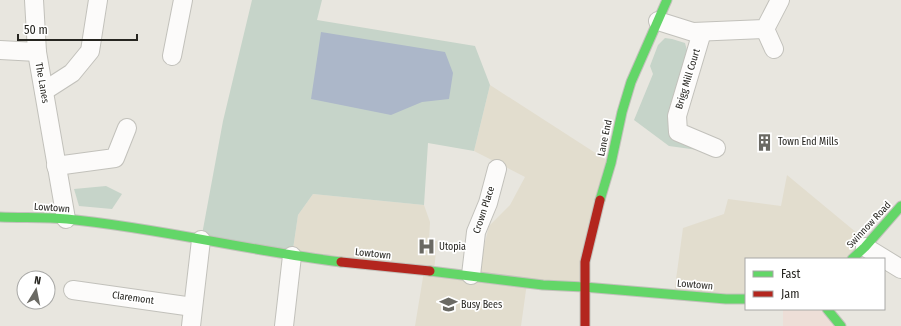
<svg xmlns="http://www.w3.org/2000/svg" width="901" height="326" viewBox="0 0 901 326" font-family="'Fira Sans Condensed',sans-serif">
  <rect width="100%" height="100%" fill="#e8e6df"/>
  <!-- built -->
  <g fill="#e2ddce">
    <path d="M490,85l121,78 -27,124 -57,-4 -6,43h-106l9,-55 -132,-15 6,-41 15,-21 111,11 6,17 -1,19h8l-3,30 45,5 4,-26 6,-24 21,-21 15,-28 -51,-26z"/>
    <path d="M787,175l82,68 -17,16h-106v40l-72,-5 9,-66 41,-14 4,-15 53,7z"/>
  </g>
  <!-- industrial -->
  <path fill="#edded7" d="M783,309h44l14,17h-58z"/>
  <!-- green -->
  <g fill="#c6d4c9">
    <path d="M252,0h70l-5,20 158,26 15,39 -16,66 -46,-8 -4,62 -111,-11 -15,21 -6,41 -91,-16 22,-119z"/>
    <path d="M665,38l7,1 13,4 3,11 -11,84 21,12 -29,-4 -35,-26 19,-46 -3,-8 8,-21z"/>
    <path d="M106,186l16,8 -10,15 -33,-3 -5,-17z"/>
  </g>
  <!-- water -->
  <path fill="#acb7c9" d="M321,32l124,20 8,21 -4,26 -27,3 -31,13 -80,-16z"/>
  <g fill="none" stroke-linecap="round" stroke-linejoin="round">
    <defs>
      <g id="street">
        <path d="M34,0l3,52 29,167"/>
        <path d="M658,21l35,11 72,-3 15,-29"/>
        <path d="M765,29l9,20"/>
        <path d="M702,32l-25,84 1,16 38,16"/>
        <path d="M0,50l37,2"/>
        <path d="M172,56l11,-56"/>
        <path d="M44,91l28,-18 18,-22 8,-51"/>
        <path d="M56,166l59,-8 12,-30"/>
        <path d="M865,247l36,22"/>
        <path d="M471,275l5,-43 12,-29 9,-34"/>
        <path d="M73,290l120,17"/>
        <path d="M191,326l10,-86"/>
        <path d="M284,326l8,-70"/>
      </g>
      <g id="fast">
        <path d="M600,200l11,-37 11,-51 9,-30 36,-82"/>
        <path d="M0,217c22,1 45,0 67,2 92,9 182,32 274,43"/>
        <path d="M852,259l13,-12 36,-41"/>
        <path d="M430,271l113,14 41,2 142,12h20"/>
        <path d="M827,309l14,17"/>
      </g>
      <g id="jam">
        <path d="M341,262l89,9"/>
        <path d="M585,326v-64l15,-62"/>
      </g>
    </defs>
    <!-- street casing -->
    <use href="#street" stroke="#c2c1bb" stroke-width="20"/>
    <!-- fast casing -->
    <use href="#fast" stroke="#c2c1bb" stroke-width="11"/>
    <!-- jam casing -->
    <use href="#jam" stroke="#c2c1bb" stroke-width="11"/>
    <!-- street -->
    <use href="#street" stroke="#fcfbfa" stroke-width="18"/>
    <!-- fast -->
    <use href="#fast" stroke="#63d668" stroke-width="9"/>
    <!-- jam -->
    <use href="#jam" stroke="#b3261e" stroke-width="9"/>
  </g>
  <!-- icons -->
  <defs>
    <symbol id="building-bare" viewBox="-9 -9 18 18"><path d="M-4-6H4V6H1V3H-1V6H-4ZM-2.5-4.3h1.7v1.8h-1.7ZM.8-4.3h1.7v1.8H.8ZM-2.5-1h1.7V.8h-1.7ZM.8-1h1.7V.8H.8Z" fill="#6a6963" stroke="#fff" stroke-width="2.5" paint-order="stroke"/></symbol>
    <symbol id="hospital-bare" viewBox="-9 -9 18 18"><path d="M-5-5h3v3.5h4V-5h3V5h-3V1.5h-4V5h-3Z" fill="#6a6963" stroke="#fff" stroke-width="2.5" paint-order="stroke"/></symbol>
    <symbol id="school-bare" viewBox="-9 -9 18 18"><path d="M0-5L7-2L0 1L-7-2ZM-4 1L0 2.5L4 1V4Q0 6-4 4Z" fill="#6a6963" stroke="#fff" stroke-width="2.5" paint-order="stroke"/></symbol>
  </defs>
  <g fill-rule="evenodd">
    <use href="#building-bare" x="752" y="130" width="25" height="25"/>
    <use href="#hospital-bare" x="414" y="234" width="25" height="25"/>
    <use href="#school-bare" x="436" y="292" width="25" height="25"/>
  </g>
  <g text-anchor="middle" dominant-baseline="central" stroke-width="3.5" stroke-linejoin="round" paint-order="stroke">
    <!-- street labels -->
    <g font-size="10" fill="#262520" stroke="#fff">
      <text transform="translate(688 79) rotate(-73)">Brigg Mill Court</text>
      <text transform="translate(42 83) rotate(80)">The Lanes</text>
      <text transform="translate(605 138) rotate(-78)">Lane End</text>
      <text transform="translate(52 208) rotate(4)">Lowtown</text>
      <text transform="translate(484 210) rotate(-72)">Crown Place</text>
      <text transform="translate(869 225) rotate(-47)">Swinnow Road</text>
      <text transform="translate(373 254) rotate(6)">Lowtown</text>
      <text transform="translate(695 285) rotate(5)">Lowtown</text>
      <text transform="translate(133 298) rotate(8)">Claremont</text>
    </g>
    <!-- poi labels -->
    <g font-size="10" fill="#262520" stroke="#fff" text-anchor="start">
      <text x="778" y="142">Town End Mills</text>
      <text x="439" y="247">Utopia</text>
      <text x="461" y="305">Busy Bees</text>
    </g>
  </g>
  <!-- legend -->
  <rect x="745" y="258" width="140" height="52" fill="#ffffff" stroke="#a8a8a6"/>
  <rect x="753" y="271" width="20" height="6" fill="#63d668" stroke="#a8a8a6"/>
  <text x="781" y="278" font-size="12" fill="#262520">Fast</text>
  <rect x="753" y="291" width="20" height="6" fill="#b3261e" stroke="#a8a8a6"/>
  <text x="781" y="298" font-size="12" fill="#262520">Jam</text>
  <!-- north arrow -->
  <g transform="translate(36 290) rotate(10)"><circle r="19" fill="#ffffff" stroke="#a8a8a6"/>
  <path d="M0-3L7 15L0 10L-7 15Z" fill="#6a6963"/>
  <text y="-6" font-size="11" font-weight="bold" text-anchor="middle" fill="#262520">N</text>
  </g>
  <!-- scale -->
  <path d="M18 34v6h119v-6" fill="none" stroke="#262520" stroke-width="2"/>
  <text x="24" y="34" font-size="12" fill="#262520" stroke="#ffffff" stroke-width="3" paint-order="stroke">50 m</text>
</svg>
